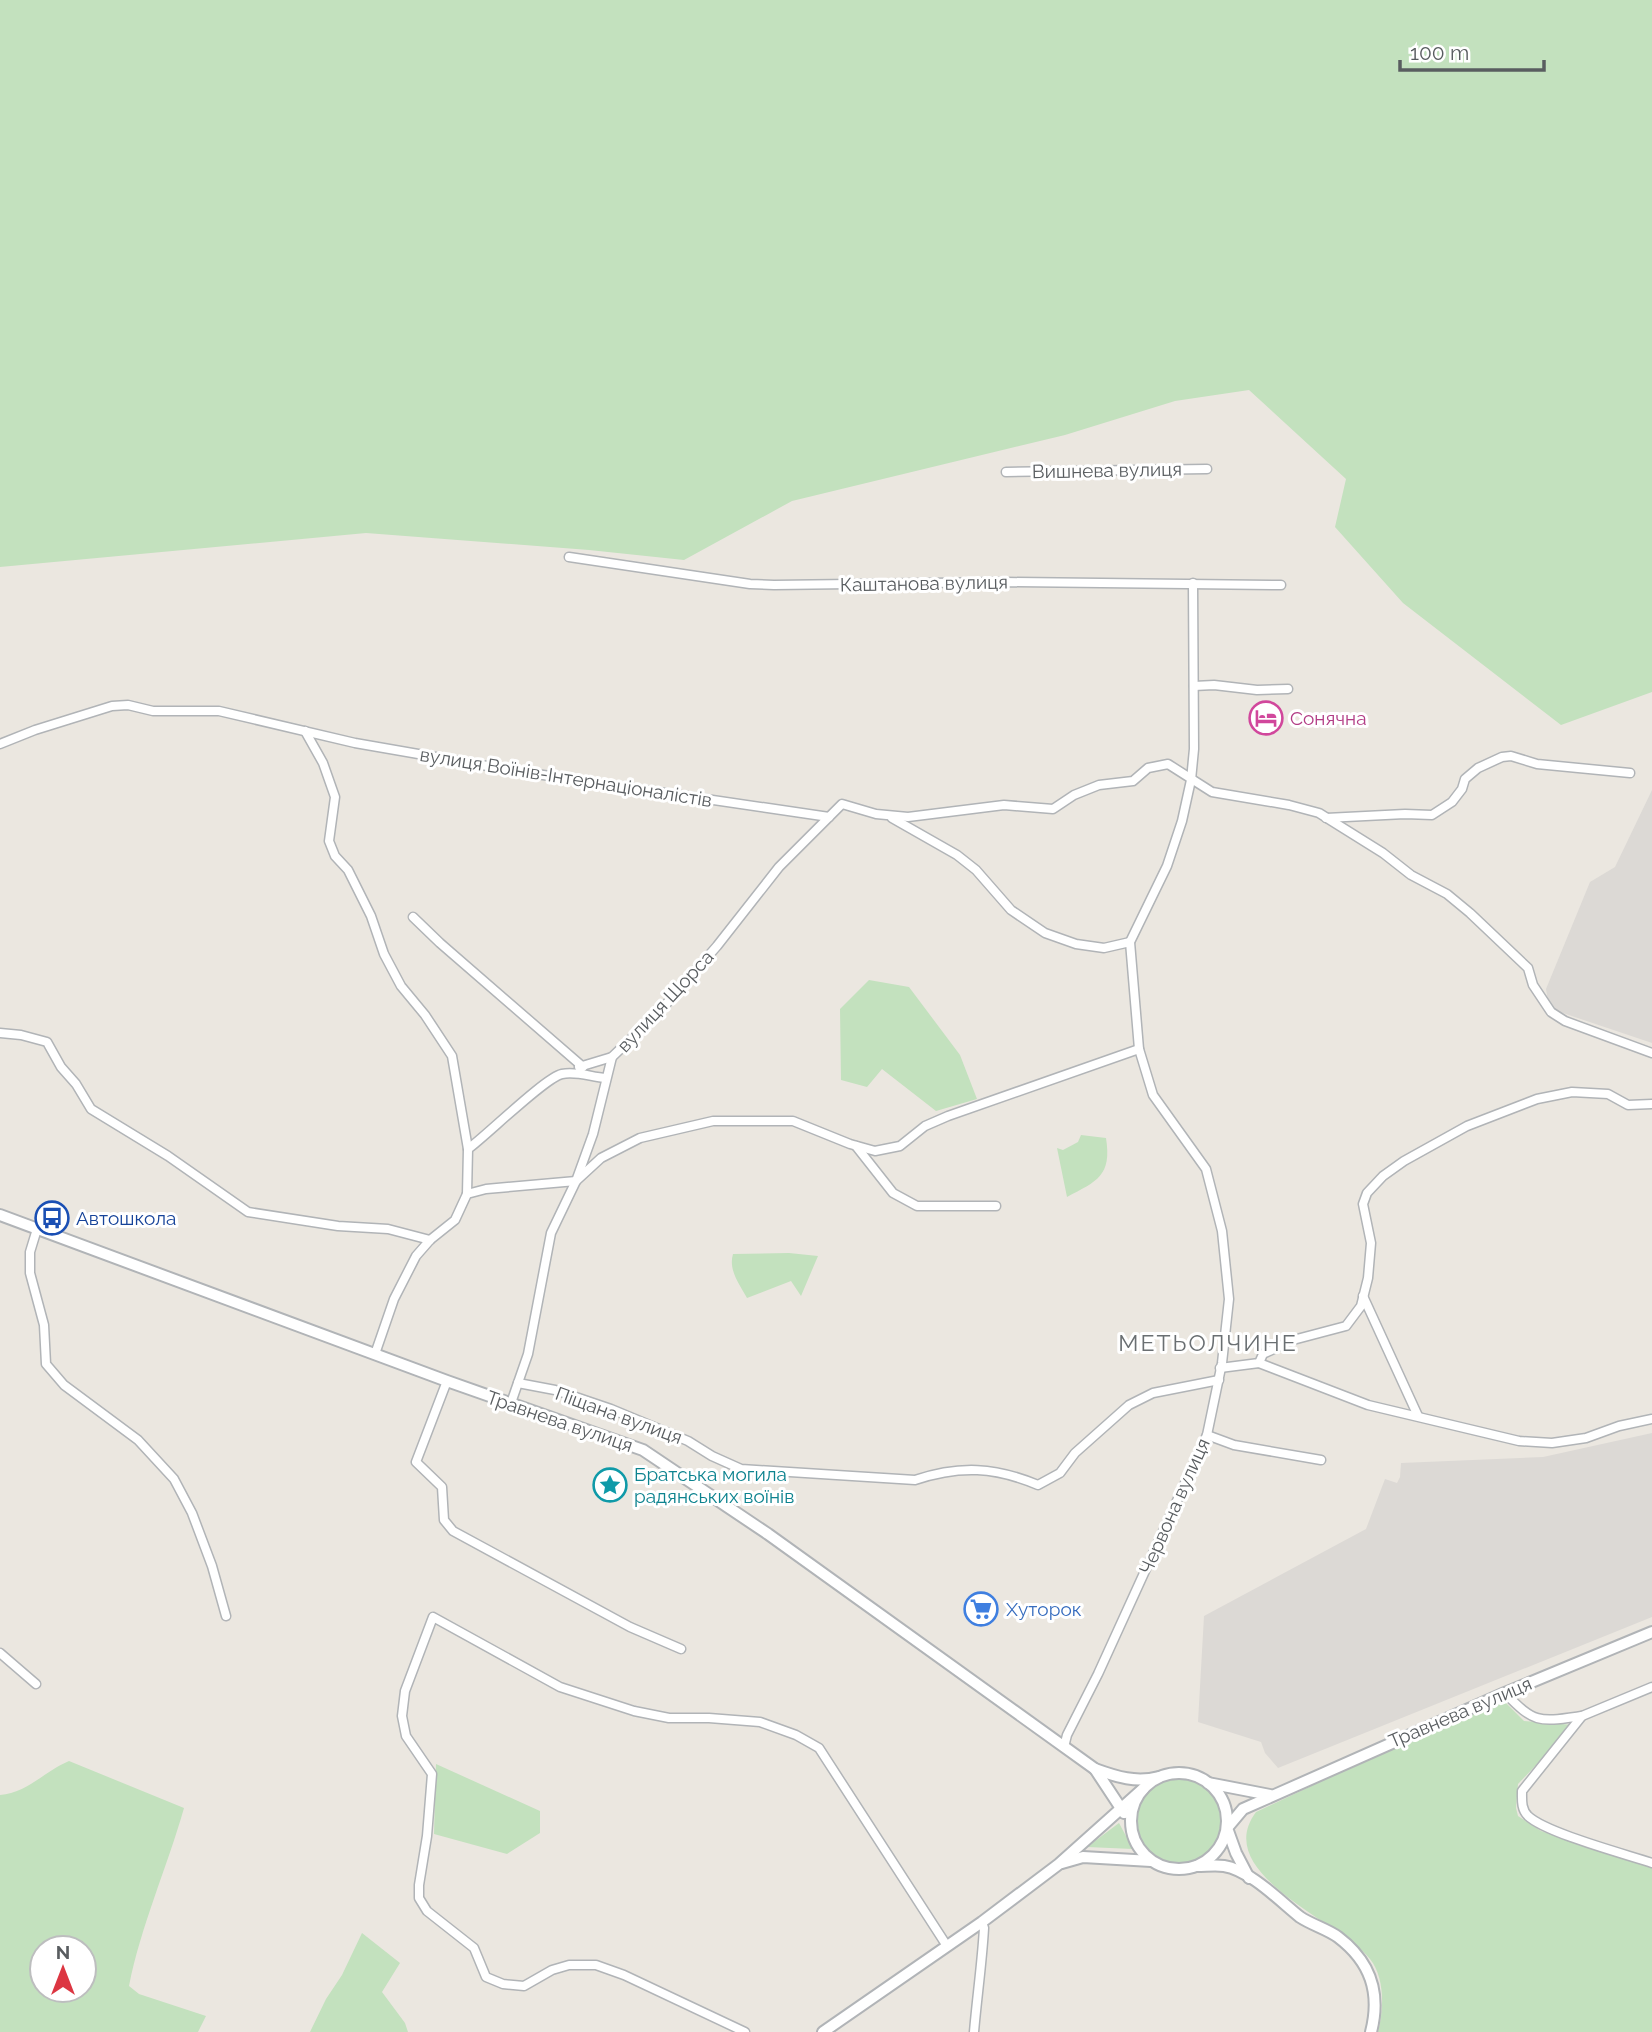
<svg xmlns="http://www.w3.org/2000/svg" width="1652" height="2032" viewBox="0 0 1652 2032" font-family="Raleway,sans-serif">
  <rect width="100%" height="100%" fill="#ebe7e0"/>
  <!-- industrial -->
  <g fill="#dcd9d5">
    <path d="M1652,790v253l-95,-32 -9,-10 -2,-12 44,-107 25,-15z"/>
    <path d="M1652,1433v184l-374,151 -13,-15 -4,-11 -63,-20 6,-106 162,-87 19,-50 12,4 3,-6 1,-14 142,-6z"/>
  </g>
  <!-- green -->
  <g fill="#c3e1be" fill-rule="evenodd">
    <path d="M0,0h1652v692l-91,33 -158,-122 -68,-76 11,-48 -97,-89 -74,11 -110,34 -273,66 -108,59 -95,-10 -223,-17 -366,34z"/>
    <path d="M869,980l40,7 51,68 17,44 -41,12 -54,-42 -15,18 -26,-7 -1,-71z"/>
    <path d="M1081,1135l25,3c6,38 -9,43 -39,59l-10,-49 6,2 15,-8z"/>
    <path d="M789,1253l29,3 -17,40 -10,-15 -44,17c-7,-13 -19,-28 -14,-44z"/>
    <path d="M1494,1700l12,3 18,18 50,4 -56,59 -2,24 2,8 23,15 111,37v164h-274c6,-23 7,-54 -8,-73 -30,-38 -160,-85 -114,-147z"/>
    <path d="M69,1761l115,47c-17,60 -43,117 -55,178l10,8 67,22 -8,16h-198v-237c27,-2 45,-24 69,-34zM42,1948h42v42h-42z"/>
    <path d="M436,1764l104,47v22l-33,21 -73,-20z"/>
    <circle cx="1179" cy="1821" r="42"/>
    <path d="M1119,1823l14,26 -46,-2z"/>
    <path d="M362,1933l38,30 -18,29 23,31 3,9h-98l16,-33 16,-24z"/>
  </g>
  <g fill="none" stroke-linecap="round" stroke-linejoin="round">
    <defs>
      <g id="minor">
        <path d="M1006,472l201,-3"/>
        <path d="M569,557l181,27 24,1 232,-3 275,3"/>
        <path d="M1194,686l20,-1 43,5 31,-1"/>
        <path d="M305,731l18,32 12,34 -6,44 6,15 13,14 23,46 13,38 17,32 24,29 27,41 16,93"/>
        <path d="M0,744l35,-14 77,-24 16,-1 25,6h66l136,32 161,28 313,46"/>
        <path d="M892,818l65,37 19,15 35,40 34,23 31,11 28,4 26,-6"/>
        <path d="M1326,818l79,-4 27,1 20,-13 10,-13 3,-10 13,-11 24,-11 9,-1 26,8 93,9"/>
        <path d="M413,917l27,26 143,124"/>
        <path d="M0,1033l21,2 26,7 14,25 15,17 15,25 77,47 80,56 90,14 50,3 42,11"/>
        <path d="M579,1067l33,-10"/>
        <path d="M856,1146l37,47 24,13h79"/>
        <path d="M467,1194l1,-45c19,-14 78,-72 94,-75 15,-3 29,3 44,4"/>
        <path d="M37,1229l-7,23v21l14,52 2,39 18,21 74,55 36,39 18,34 20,53 14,50"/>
        <path d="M1363,1296l55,120"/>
        <path d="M375,1354l19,-55 22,-43 14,-16 25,-20 12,-26 19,-5 90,-8 25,-23 39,-20 73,-17h80l57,23 25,7 25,-5 25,-20 23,-10 191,-67"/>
        <path d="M1259,1363l109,42 151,36 33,2 34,-5 33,-12 33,-7"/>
        <path d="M1220,1368l39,-5 4,-9 30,-14 53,-14 15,-20 7,-28 3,-35 -8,-39 4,-11 16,-17 21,-15 63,-35 70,-27 35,-7 36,2 20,11 24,-1"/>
        <path d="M447,1381l-31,81 26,25 2,33 9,11 177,96 51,22"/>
        <path d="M518,1383l37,7 56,19 77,32 24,15 29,13 174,11c45,-15 80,-13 123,5l22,-12 15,-20 54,-48 24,-12 66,-13"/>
        <path d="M511,1403l17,-49 23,-121 25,-52 17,-47 19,-77 49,-47 56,-64 62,-79 63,-63 34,10 32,3 96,-12 49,4 21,-14 25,-10 34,-4 15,-13 20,-4 44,28 77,13 30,8 64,40 28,22 36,19 23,19 58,55 5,17 18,27 14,9 87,32"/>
        <path d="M1207,1435l27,10 87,15"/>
        <path d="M0,1653l36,31"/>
        <path d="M1652,1687l-70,29 -60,75c0,9 -1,18 6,25 18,17 97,38 124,47"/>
        <path d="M1505,1693c30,31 34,29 77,23"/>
        <path d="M1064,1747l3,-12 31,-61 109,-239 15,-72 7,-64 -7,-68 -16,-62 -53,-74 -14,-46 -9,-107 37,-76 15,-45 9,-41 3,-31 -1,-166"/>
        <path d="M745,2032l-121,-57 -28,-10h-27l-17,5 -28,16 -21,-2 -17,-7 -12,-29 -47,-37 -8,-13v-13l8,-49 5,-62 -26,-38 -4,-20 3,-25 28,-74 127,70 74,24 35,7h40l51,4 36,13 23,13 128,198"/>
        <path d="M974,2032c3,-35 8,-69 10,-104l-2,-6"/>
      </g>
      <g id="tertiary">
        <path d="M0,1215l447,166 196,69 125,84 327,235c22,8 41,14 64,8"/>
        <path d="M1095,1769l29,44"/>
        <circle cx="1179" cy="1821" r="48"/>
        <path d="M1208,1783l62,12"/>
        <path d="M1062,1863l21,-6 68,4"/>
        <path d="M1197,1866c9,0 19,-1 27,0 26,4 56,35 76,51 12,8 27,12 38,20 33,25 43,56 33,95"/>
        <path d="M1249,1878l-13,-25 -9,-25 16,-19 262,-116 147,-61"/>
        <path d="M823,2032l159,-110 77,-58 85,-76"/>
      </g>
    </defs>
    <!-- minor casing -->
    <use href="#minor" stroke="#b1b4b7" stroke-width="11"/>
    <!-- tertiary casing -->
    <use href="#tertiary" stroke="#b1b4b7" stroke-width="14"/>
    <!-- minor -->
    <use href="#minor" stroke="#fff" stroke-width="8"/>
    <!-- tertiary -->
    <use href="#tertiary" stroke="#fff" stroke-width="10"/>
  </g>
  <!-- icons -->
  <defs>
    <symbol id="hotel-ring" viewBox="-11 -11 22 22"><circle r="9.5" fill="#fff" stroke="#d1479c" stroke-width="1.5"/><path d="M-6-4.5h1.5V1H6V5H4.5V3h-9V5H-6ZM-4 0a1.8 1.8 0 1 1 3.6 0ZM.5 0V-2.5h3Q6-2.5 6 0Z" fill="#d1479c"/></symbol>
    <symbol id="bus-ring" viewBox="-11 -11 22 22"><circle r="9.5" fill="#fff" stroke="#1a4fb4" stroke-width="1.5"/><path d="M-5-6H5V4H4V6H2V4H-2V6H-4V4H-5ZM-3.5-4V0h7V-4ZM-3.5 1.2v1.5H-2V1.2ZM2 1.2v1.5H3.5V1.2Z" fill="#1a4fb4"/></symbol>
    <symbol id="sight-ring" viewBox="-11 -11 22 22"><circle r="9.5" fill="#fff" stroke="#0f9aa8" stroke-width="1.5"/><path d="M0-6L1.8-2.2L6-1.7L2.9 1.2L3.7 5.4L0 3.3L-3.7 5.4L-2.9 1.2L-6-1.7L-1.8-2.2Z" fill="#0f9aa8"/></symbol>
    <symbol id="supermarket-ring" viewBox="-11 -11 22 22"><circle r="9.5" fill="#fff" stroke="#3f7fe0" stroke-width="1.5"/><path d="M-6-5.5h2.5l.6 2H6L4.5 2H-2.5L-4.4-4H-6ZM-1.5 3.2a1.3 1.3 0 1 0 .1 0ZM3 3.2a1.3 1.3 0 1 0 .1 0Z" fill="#3f7fe0"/></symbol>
  </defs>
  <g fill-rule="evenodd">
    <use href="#hotel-ring" x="1247" y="699" width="38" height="38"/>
    <use href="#bus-ring" x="33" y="1199" width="38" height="38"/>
    <use href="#sight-ring" x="591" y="1466" width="38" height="38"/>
    <use href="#supermarket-ring" x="962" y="1590" width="38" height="38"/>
  </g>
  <g text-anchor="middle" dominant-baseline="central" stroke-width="6" stroke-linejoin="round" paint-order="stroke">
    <!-- street labels -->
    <g font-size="19" fill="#595d60" stroke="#fff">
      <text transform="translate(1107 470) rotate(-1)">Вишнева вулиця</text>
      <text transform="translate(924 583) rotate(-1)">Каштанова вулиця</text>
      <text transform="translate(566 777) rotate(9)">вулиця Воїнів-Інтернаціоналістів</text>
      <text transform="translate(665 1001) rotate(-47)">вулиця Щорса</text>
      <text transform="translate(619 1415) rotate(20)">Піщана вулиця</text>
      <text transform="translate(560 1421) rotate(19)">Травнева вулиця</text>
      <text transform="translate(1174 1506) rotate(-66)">Червона вулиця</text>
      <text transform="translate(1460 1712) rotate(-23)">Травнева вулиця</text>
    </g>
    <!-- hotel labels -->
    <g font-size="19" fill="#b23c85" stroke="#fff" text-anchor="start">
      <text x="1290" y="718">Сонячна</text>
    </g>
    <!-- transit labels -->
    <g font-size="19" fill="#164399" stroke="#fff" text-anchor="start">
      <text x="76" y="1218">Автошкола</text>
    </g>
    <!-- culture labels -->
    <g font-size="19" fill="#0d838f" stroke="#fff" text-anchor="start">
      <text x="634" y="1474">Братська могила<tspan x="634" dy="22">радянських воїнів</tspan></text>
    </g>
    <!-- shop labels -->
    <g font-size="19" fill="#366cbe" stroke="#fff" text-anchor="start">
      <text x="1006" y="1609">Хуторок</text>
    </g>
    <!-- quarter labels -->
    <g font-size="23" letter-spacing="2" fill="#6a6f72" stroke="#fff">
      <text x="1208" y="1342">МЕТЬОЛЧИНЕ</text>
    </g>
  </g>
  <!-- north arrow -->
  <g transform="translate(63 1969)"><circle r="33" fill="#ffffff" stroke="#bdbebf" stroke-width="2"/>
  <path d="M0-5L12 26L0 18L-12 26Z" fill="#dc3642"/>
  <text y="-10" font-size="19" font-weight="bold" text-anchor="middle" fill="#595d60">N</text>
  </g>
  <!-- scale -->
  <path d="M1400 60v10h144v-10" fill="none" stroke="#595d60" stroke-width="3.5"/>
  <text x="1410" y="60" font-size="21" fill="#595d60" stroke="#ffffff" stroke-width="5" paint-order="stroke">100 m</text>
</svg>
